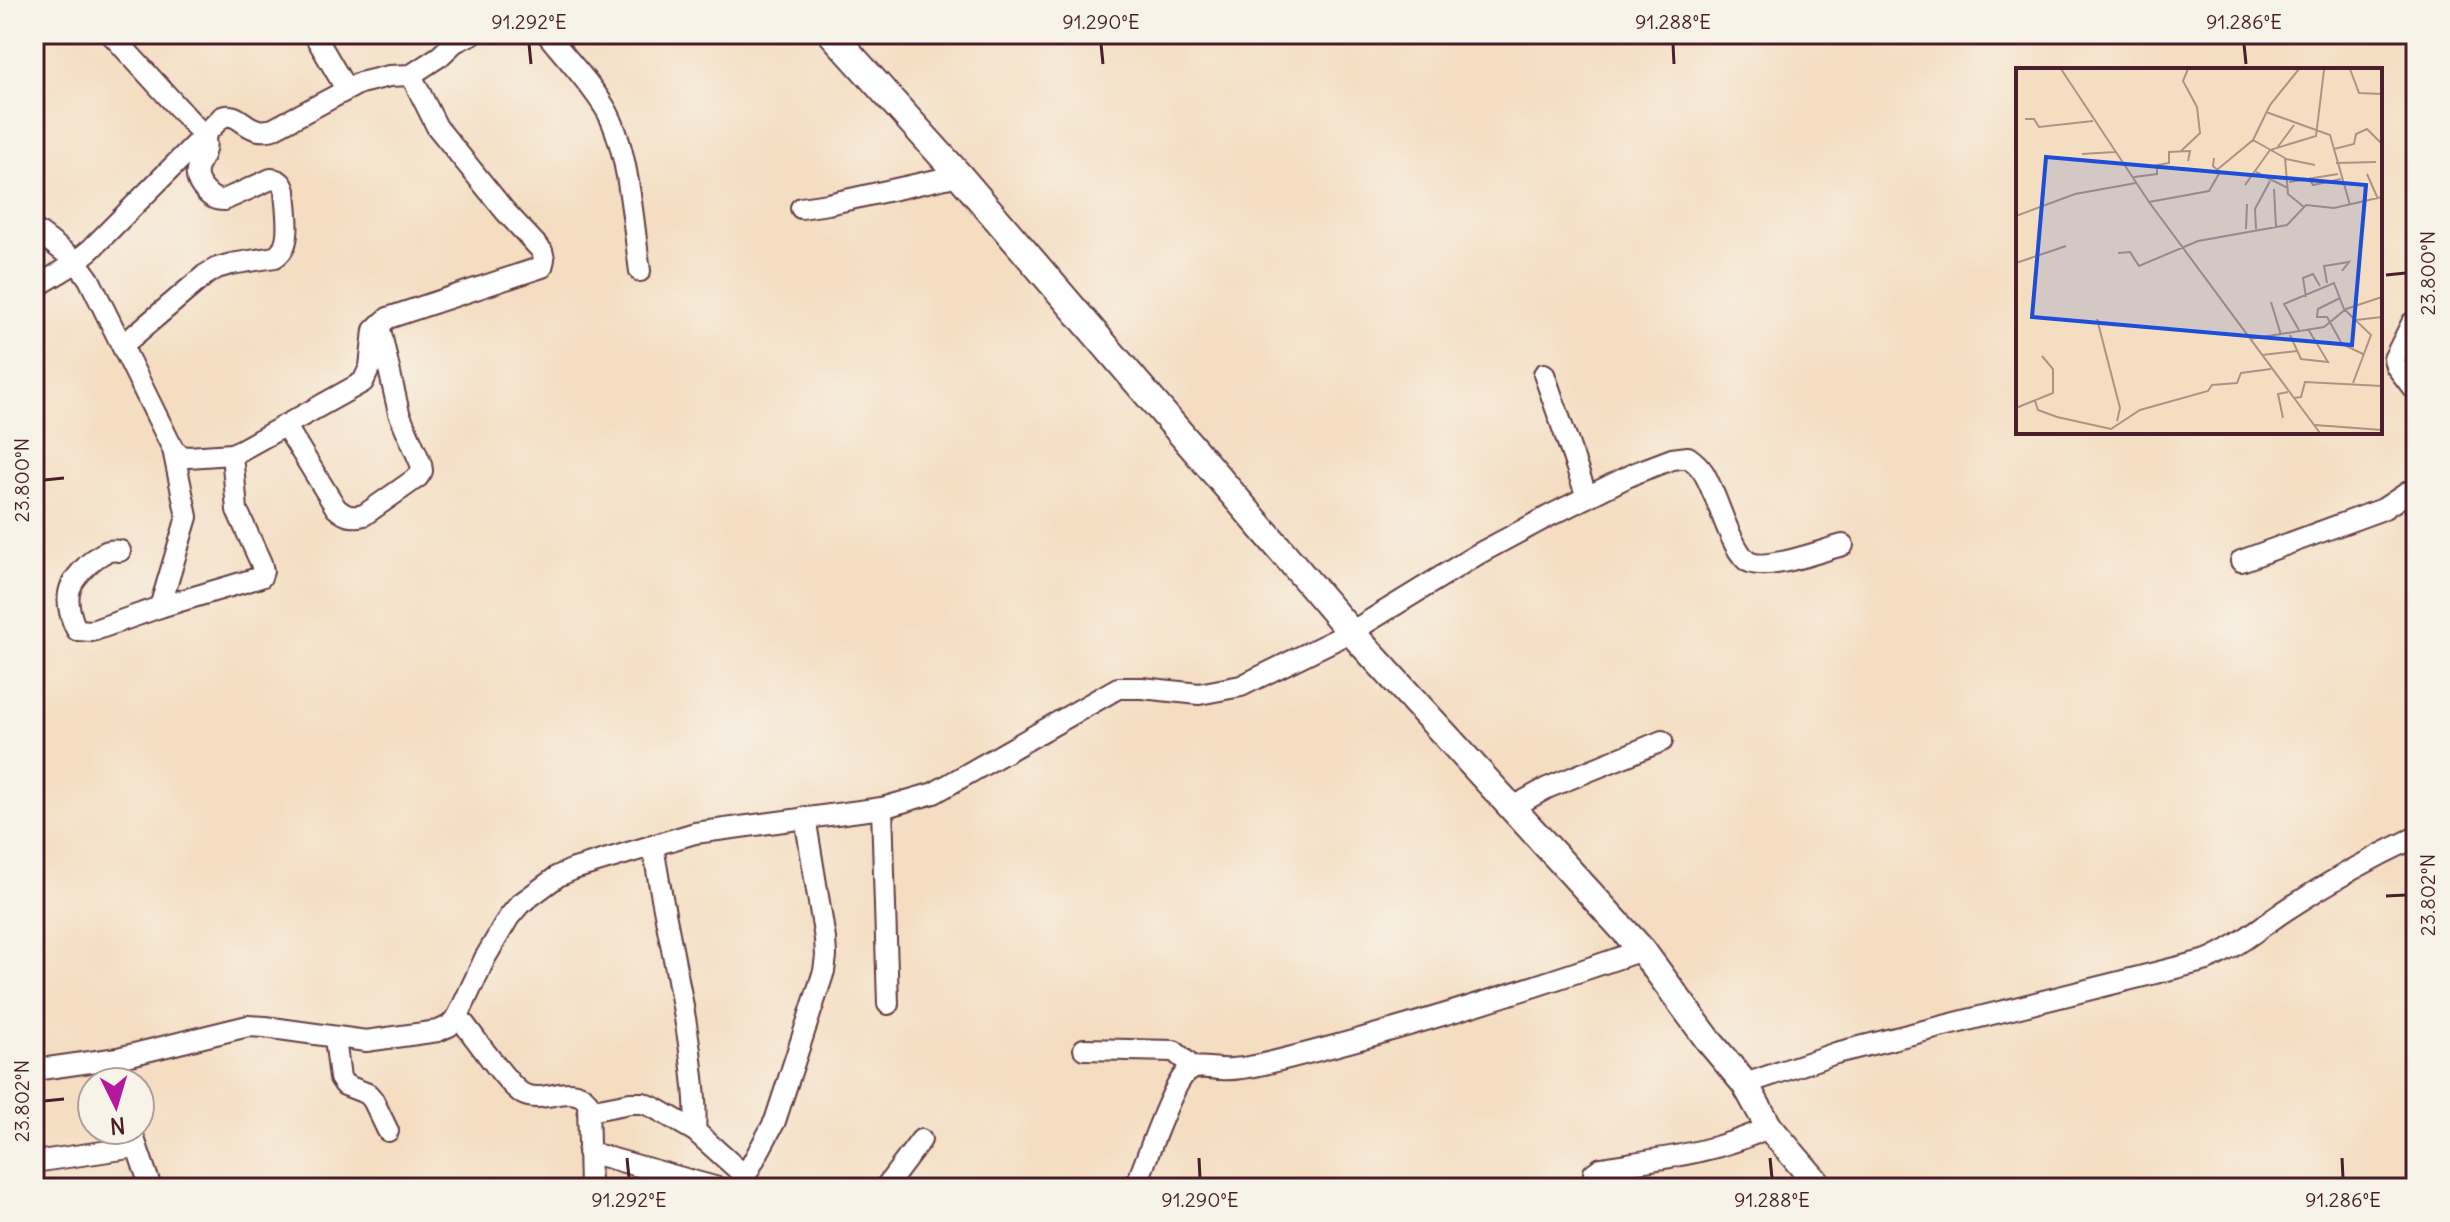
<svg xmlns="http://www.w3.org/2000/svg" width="2450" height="1222" viewBox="0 0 2450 1222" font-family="Delius,sans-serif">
  <rect width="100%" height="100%" fill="#f7f3e8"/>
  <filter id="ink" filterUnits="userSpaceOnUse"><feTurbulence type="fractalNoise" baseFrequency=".0125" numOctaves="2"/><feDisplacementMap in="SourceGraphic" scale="16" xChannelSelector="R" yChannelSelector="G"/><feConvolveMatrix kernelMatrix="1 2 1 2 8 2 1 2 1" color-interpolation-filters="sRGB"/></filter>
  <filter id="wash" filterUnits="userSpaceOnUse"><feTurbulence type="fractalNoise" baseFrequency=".006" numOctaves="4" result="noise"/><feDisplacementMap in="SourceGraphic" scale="32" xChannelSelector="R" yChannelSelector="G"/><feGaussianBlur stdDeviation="1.8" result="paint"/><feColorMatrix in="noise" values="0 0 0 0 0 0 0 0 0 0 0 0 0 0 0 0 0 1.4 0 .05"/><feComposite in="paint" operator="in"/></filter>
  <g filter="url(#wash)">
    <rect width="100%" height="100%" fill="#f4ddc1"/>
  </g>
  <g filter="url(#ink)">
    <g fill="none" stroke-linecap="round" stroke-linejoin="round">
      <defs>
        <g id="minor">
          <path d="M111,34l93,102c9,22 -22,32 2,56 6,6 9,8 18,8l47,-21c9,1 12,4 14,12 1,20 9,55 -10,66l-44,7 -14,4 -12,7 -82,70"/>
          <path d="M314,34l32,55"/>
          <path d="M547,34c19,24 47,53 61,79 21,41 25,110 32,158"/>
          <path d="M801,208l27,-4 131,-29"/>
          <path d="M34,229l42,32 13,18 84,170 8,7 7,1 44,-3 9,-4 122,-68 7,-15 4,-37 14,-12 154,-51 2,-8 -2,-8 -37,-40 -68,-84 -26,-52"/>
          <path d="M34,288l35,-21 22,-18 131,-132c15,-6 22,11 37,13 1,1 12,0 14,-1l87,-46 29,-7 22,-1 29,-19 15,-14 17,-8"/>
          <path d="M2412,323l-18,36 2,7 20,26"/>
          <path d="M1544,374l43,123"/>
          <path d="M285,425l51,83c9,8 15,10 28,7l54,-38 4,-6 -1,-7 -22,-51 -20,-88"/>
          <path d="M120,551c-7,-1 -12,-1 -18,3 -12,7 -31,25 -33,39 -2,11 2,27 8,37l15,1 68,-24 101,-30 2,-6 -2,-8 -24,-53 -5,-56"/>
          <path d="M2241,561l142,-52 33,-22"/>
          <path d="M160,607l27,-90 -14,-68"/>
          <path d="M882,808l6,196"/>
          <path d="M1511,808l36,-20 115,-47"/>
          <path d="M653,845c10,69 28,137 37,206 3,27 7,53 5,80"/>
          <path d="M458,1016c14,17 49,69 65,78 22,11 48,-13 65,8l2,86"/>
          <path d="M335,1038l5,40 5,7 23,9 5,6 15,31"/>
          <path d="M1084,1049l90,2 20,17"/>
          <path d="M107,1060l7,22"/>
          <path d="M34,1070l84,-12 130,-32 17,1 101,14 72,-10 11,-5 9,-10 27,-58 24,-41 11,-13 38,-28 16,-7 121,-36 187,-25 52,-15 184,-105h24l57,6 42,-8 110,-54 127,-78 71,-38 86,-43 37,-14 16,-2c17,12 19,22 27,40 7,17 18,51 31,63 16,14 76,-10 97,-15"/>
          <path d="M1745,1084l91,-31 371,-93c29,-12 52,-32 79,-50 41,-27 85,-52 130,-73"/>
          <path d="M589,1111l41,-8h13l12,5 40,23 50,45"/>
          <path d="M131,1130l20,58"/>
          <path d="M588,1152l130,36"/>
          <path d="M34,1162l102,-15"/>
          <path d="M739,1188l36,-67 49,-150 2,-15 -1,-17 -20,-122"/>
          <path d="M885,1188l36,-48"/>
          <path d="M1135,1188c9,-21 37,-105 52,-116 10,-8 23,-3 35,-3 14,1 29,-2 42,-5 128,-31 254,-71 378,-114"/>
          <path d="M1596,1188l-2,-15 7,-5c56,-9 117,-15 168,-41"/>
        </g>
        <path id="tertiary" d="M832,34l127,141 392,457 291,318 67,91 36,43 24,43 52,61"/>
      </defs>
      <!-- minor casing -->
      <use href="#minor" stroke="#643c42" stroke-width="24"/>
      <!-- tertiary casing -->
      <use href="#tertiary" stroke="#643c42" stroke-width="30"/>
      <!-- minor -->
      <use href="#minor" stroke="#fff" stroke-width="20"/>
      <!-- tertiary -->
      <use href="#tertiary" stroke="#fff" stroke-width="26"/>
    </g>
  </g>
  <!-- ticks -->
  <path fill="none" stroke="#4a1f2b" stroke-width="3" d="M529,44l2,20M1101,44l2,20M1673,44l1,20M2244,44l2,20M2386,275l20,-2M44,480l20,-2M2386,896l20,-1M44,1101l20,-2M627,1158l2,20M1199,1158l1,20M1770,1158l2,20M2342,1158l1,20"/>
  <!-- overview -->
  <g transform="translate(2016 68)">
    <rect width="366" height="366" fill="#f4ddc1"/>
    <path fill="none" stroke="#b09185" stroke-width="2" d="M45,1l88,133 171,231M334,1l9,24 23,1M250,44l64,23 20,70M9,51h9l5,8 54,-6M237,72l32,18 3,36 16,13M261,80l17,-23M318,81l20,-5 2,-10 11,-5 15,15M165,83l19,-18 -3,-26 -14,-26 5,-12M66,86l33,-2M270,91l29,6M320,95l40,-1M202,101l35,-29 17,-35 29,-36M240,104l32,16M351,106l11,25M118,109l23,-3v-9l12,-2v-11l21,-1 -2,10M294,112l3,5 28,-6M273,114l49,-8M229,117l25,-35 46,-14 8,-66M258,121l2,38M133,134l60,-11 11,-19 -7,-6 1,-8M0,148l59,-22 61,-11M230,161l1,-25M240,161l-1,-20 15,-28M102,185l12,-1 9,14 59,-25 89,-16 19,-20 28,3 48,-11M0,195l50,-17M311,215l-3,-17 25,-4 -7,9M290,229l-3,-19 10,-4 7,12M324,230l-22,11 -1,8h10l15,27 21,10M255,234l10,33M81,251l23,89 -3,13M340,252l26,-3M283,262l-15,-26 50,-21 10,26 27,26 -18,48M274,267l11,24 27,3 -20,-33M234,271l74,-12 22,-18 36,-12M246,287l35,-4M278,330l7,-1 4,-15 77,4M19,333l3,9 19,7 54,12 29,-19 68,-19 4,-6 25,-2 4,-10 30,-4M0,340l37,-15v-24l-11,-13M267,350l-5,-24 10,-2M299,357l67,5"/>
    <path fill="#1d4ed8" fill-opacity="0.15" stroke="#1d4ed8" stroke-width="4" d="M30,89l320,28 -14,160 -320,-28z"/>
    <rect width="366" height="366" fill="none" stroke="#4a1f2b" stroke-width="4"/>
  </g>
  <!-- margin -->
  <rect width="2450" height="1222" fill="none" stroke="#f7f3e8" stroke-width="88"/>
  <!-- north arrow -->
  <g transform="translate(116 1106) rotate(175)"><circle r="38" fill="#f7f3e8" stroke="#b29e9c" stroke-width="2"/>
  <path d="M0-6L14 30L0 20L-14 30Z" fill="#b5179e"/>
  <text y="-12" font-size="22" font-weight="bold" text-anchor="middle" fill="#4a1f2b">N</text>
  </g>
  <rect x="44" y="44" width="2362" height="1134" fill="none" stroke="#4a1f2b" stroke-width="3"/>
  <g font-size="20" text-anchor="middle" fill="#4a1f2b">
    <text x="529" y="29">91.292°E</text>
    <text x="1101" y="29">91.290°E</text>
    <text x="1673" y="29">91.288°E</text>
    <text x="2244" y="29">91.286°E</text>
    <text transform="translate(2428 273) rotate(-90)" y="7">23.800°N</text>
    <text transform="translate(22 480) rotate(-90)" y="7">23.800°N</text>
    <text transform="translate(2428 895) rotate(-90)" y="7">23.802°N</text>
    <text transform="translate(22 1101) rotate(-90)" y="7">23.802°N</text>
    <text x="629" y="1207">91.292°E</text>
    <text x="1200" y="1207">91.290°E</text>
    <text x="1772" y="1207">91.288°E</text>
    <text x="2343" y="1207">91.286°E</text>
  </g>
</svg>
